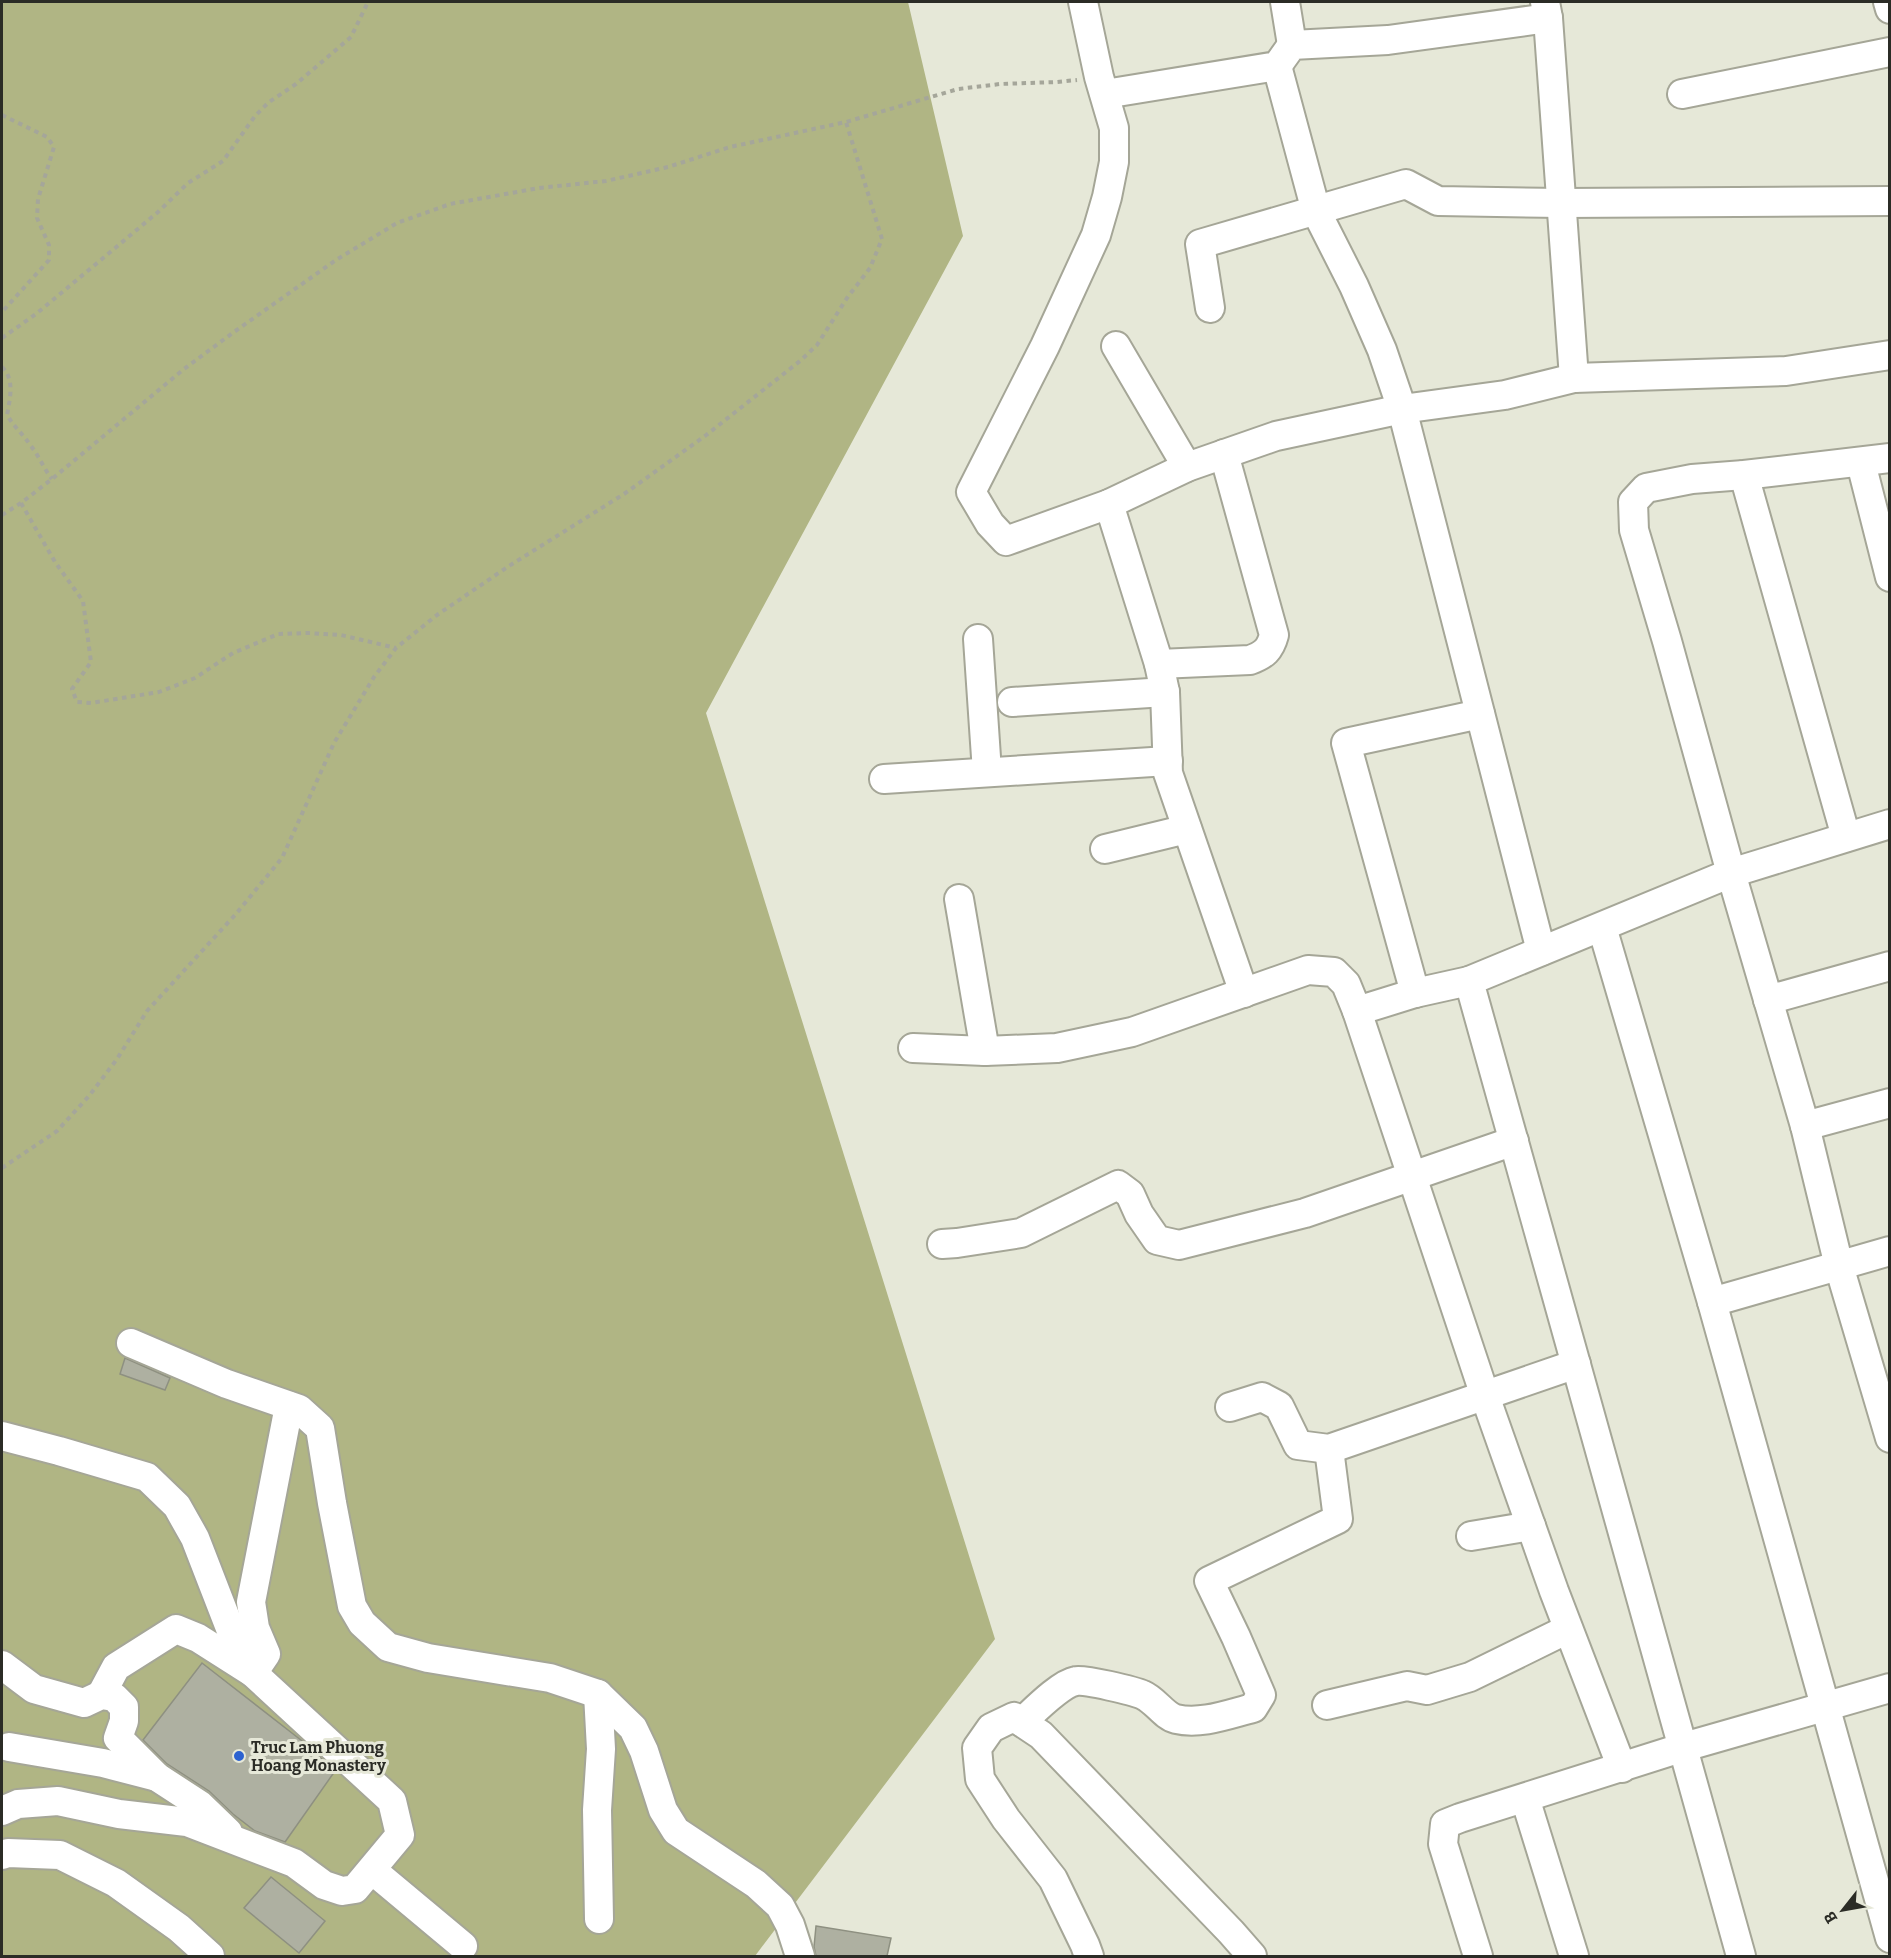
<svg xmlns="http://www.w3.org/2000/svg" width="1891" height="1958" viewBox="0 0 1891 1958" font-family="Bitter,serif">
  <rect width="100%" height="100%" fill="#e6e8d8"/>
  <!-- forest -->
  <path fill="#b0b584" d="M2,2h906l55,234 -257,477 289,926 -240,317h-753z"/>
  <!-- building -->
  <g fill="#aeb0a1" stroke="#8e9081" stroke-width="1.5">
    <path d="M125,1358l45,20 -5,12 -45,-16z"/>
    <path d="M202,1663l104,81 29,27 -50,71 -30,-11 -22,-17 -24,-23 -42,-27 -24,-24z"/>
    <path d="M271,1877l54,44 -26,32 -55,-45z"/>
    <path d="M816,1926l75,12 -4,18h-71l-2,-9z"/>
  </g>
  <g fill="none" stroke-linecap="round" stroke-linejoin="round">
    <defs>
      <g id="minor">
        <path d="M1083,2l16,75 15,51v34l-7,35 -11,38 -51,111 -74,146 19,32 16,17 103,-37"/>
        <path d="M1285,2l7,43"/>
        <path d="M1545,2l3,16 26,360"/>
        <path d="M1888,2l2,7"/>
        <path d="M1277,66l39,145 38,75 28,64 20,59 139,542"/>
        <path d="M1105,94l172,-28 15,-21 96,-5 160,-22"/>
        <path d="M1682,94l208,-42"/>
        <path d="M1210,308l-10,-64 206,-60 32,17 124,2 328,-2"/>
        <path d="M1116,346l71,121"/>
        <path d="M1890,458l-146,17 -52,4 -46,9 -13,14 1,28 33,111 64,232 74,253 34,140 51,172"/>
        <path d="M1861,463l29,114"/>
        <path d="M1744,475l102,362"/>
        <path d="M978,639l9,133"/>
        <path d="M1159,664l91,-4c14,-5 20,-10 24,-25l-50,-181"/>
        <path d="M1012,702l153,-10"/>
        <path d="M884,779l284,-18"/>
        <path d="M1105,849l82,-20"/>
        <path d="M959,899l26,152"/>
        <path d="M1602,927l110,375 178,636"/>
        <path d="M1244,993l-76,-220 -3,-81 -6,-28 -50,-160 78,-37 89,-31 126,-27 103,-14 69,-17 212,-7 104,-16"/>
        <path d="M1415,993l-69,-250 134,-29"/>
        <path d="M1768,1000l122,-34"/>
        <path d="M1357,1011l58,-18 54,-12"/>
        <path d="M913,1048l72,3 72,-3 75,-16 176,-62 26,2 12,12 11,27 128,385 69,195 68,177"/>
        <path d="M1805,1126l85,-23"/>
        <path d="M942,1244l15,-1 64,-10 97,-48 12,9 9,20 18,26 22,5 126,-32 209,-72"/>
        <path d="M1712,1302l178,-51"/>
        <path d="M131,1343l96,41 72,25 21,19 12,75 20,103 10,17 26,24 40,11 122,20 48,16 35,34 11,23 19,59 13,21 80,53 24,22 10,19 10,31"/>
        <path d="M1230,1407l32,-10 17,9 19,39 31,4 247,-85"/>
        <path d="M2,1436l57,15 88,26 30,29 18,32 43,111 15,24 139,128 8,34 -45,54 -13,2 -18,-6 -30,-22 -107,-41 -68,-8 -61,-13 -40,3 -16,7"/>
        <path d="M1471,1536l60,-10"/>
        <path d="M2,1665l32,24 50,14 17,-8 13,2 10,10v14l-6,17 39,39 43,28 28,27"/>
        <path d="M598,1694l3,55 -4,61 2,109"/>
        <path d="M101,1695l15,-28 60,-38 22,9 55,35 13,-19 -11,-26 -4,-26 38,-196"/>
        <path d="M1327,1705l80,-19 20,4 43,-13 98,-48"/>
        <path d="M1022,1722c12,-11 38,-38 54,-41 8,-2 58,10 67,14 12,5 21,21 33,24 25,6 53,-5 77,-11l8,-13 -25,-58 -27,-56 129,-62 -9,-70"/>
        <path d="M9,1747l94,16 54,14"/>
        <path d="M1525,1798l49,158"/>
        <path d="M2,1855l6,-2 52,2 56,28 63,45 31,28"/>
        <path d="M372,1870l91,76"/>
        <path d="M1089,1956l-4,-11 -32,-66 -47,-60 -26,-40 -3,-31 14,-20 23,-11 27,18 190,197 21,24"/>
        <path d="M1478,1956l-35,-112 2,-20 15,-6 224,-71 206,-59"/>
        <path d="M1741,1956l-272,-975 262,-108 159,-49"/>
      </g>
    </defs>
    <!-- minor casing -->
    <use href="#minor" stroke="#a5a697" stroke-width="32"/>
    <!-- path -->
    <g stroke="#a5a69a" stroke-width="4" stroke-dasharray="4.5 4.5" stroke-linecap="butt">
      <path d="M2,115l45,22 7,10 -16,52 -1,19 12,27v15l-47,52"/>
      <path d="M2,338l34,-24 66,-55 56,-47 30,-29 35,-22 32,-45 14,-14 27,-18 55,-47 17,-35"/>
      <path d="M2,367c13,12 8,32 5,48 8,13 16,19 24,31 8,10 13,23 21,33"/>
      <path d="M21,503l34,59 28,39 8,61 -19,27 5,13 14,1 68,-11 36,-14 38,-25 45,-19 30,-1 33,2 55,13"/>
      <path d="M2,515l19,-12 31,-24 132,-110 50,-37 102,-72 61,-37 53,-19 89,-16 67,-7 62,-14 62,-20 116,-25 112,-33 42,-5 57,-2 20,-2"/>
      <path d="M2,1168l55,-37 32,-35 28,-37 30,-48 88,-96 47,-57 52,-115 40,-66 22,-29 41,-33 72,-49 115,-72 81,-58 95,-75 17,-16 30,-47 23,-30 12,-29 -36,-117"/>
    </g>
    <!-- minor -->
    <use href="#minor" stroke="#fff" stroke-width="28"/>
  </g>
  <!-- markers -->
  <circle fill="#2c62d0" stroke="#e6e8d8" stroke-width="2" cx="239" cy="1756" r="6"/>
  <g text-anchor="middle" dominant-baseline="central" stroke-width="6" stroke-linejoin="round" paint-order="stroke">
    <!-- poi labels -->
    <g font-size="16" font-weight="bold" fill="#2b2c26" stroke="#e6e8d8" text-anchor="start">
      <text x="251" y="1747">Truc Lam Phuong<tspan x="251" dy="18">Hoang Monastery</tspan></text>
    </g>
  </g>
  <!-- border -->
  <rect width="1891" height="1958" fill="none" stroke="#2b2c26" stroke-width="6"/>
  <!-- north arrow -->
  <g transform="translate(1843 1910) rotate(239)" stroke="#e6e8d8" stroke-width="4.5" paint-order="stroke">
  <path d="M0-4.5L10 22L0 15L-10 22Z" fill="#2b2c26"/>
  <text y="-9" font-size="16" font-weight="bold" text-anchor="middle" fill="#2b2c26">B</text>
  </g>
</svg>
